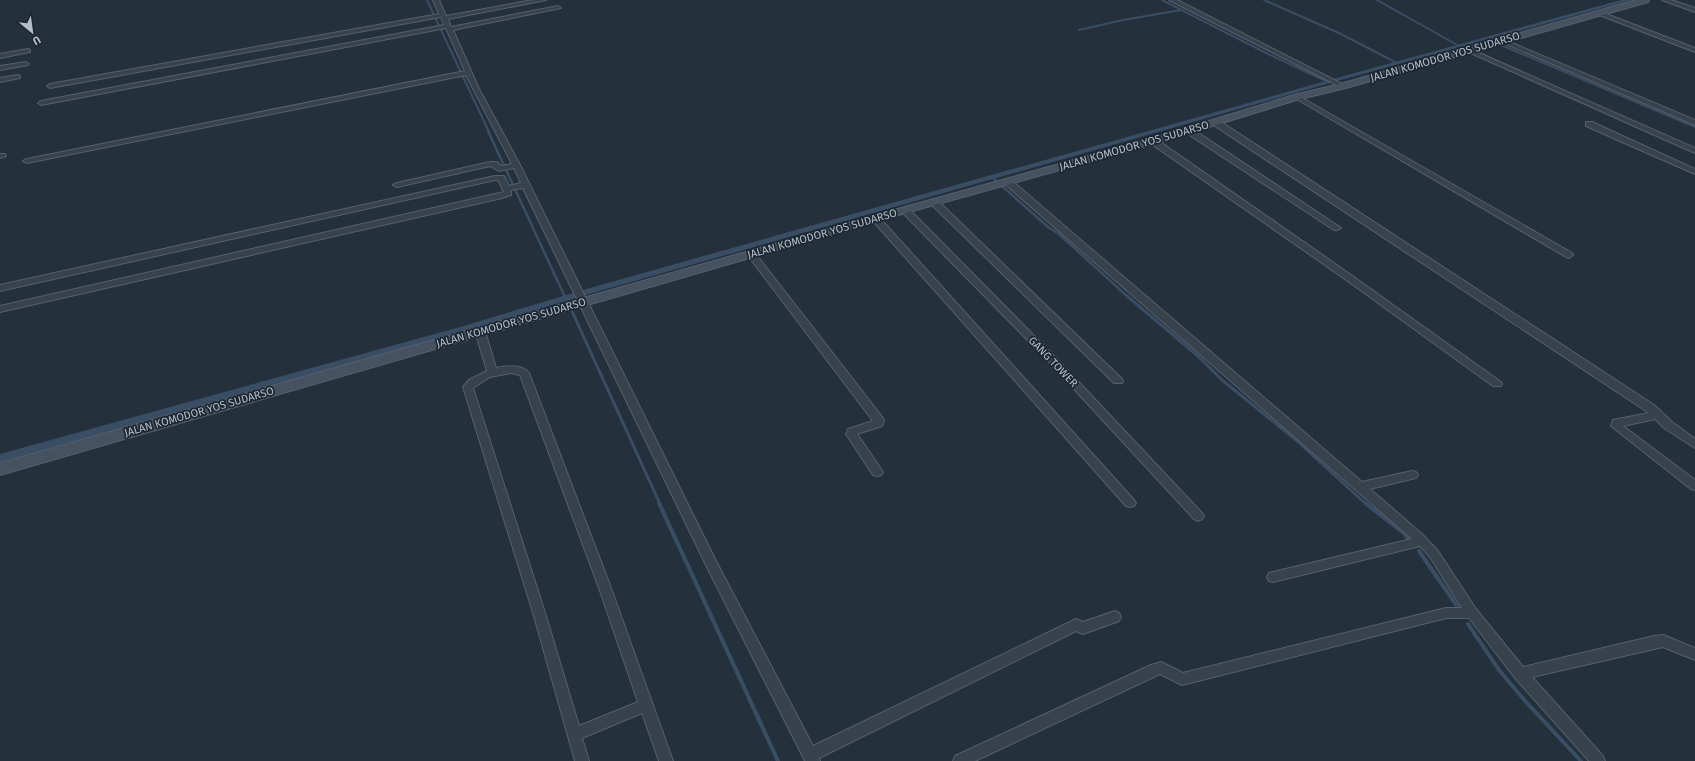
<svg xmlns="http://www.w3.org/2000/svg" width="1695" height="761" viewBox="0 0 1695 761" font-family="'Fira Sans',sans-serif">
  <rect width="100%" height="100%" fill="#24313d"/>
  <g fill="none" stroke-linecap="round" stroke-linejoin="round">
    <!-- stream-far3 -->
    <g stroke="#394e64" stroke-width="2">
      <path d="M427,0l62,132"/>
      <path d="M1162,0l108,55 58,27"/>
      <path d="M1264,0l77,34 56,29"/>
      <path d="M1377,0l82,46"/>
      <path d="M1079,30l44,-10 58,-10"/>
      <path d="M1487,38l5,2"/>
      <path d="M1501,45l194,82"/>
    </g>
    <!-- stream-far2 -->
    <g stroke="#394e64" stroke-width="2.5">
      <path d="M488,131l77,166"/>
      <path d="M993,178l55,49 11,7 69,63"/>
    </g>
    <!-- stream-far1 -->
    <g stroke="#394e64" stroke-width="3">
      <path d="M565,296l95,208"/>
      <path d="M1127,296l71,60 24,24 74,60 70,64"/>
    </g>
    <!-- stream -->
    <g stroke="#394e64" stroke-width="4">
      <path d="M659,503l119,258"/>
      <path d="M1365,503l40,31 4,7"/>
      <path d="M1419,551l38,55"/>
      <path d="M1468,624l31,46 27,32 55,59"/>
    </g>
    <!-- canal -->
    <path fill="#394e64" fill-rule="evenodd" d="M1621,0h10l-294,81 -741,211 -130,39 -466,131v-8l460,-127 130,-39 743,-209z"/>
    <defs>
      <g id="street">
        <path d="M433,0h6l7,16 87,-16h13l-98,19 3,8 107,-21 3,2 -108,22 26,59 41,76 196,396 97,185 259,-125 4,-2 7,3 32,-11 4,2 2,4 -2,4 -36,13 -7,-3 -257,127 1,3h-15l-99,-196 -183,-377 -12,2v5l-9,3 -502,114v-6l504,-114 -6,-12h-3l-495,111v-6l495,-109h9l5,10 12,-3 -7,-15 -15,3 -9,-5 -93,21 -4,-2 4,-2 93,-21h7l4,4 11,-2 -46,-89 -439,88 -4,-2 4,-2 438,-88 -19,-43 -405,77 -3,-2 3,-2 403,-76 -3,-8 -391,71 -3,-2 3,-2 389,-70z"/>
        <path d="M1169,0h8l169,86 -5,1z"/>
        <path d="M1662,0h9l24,8v4z"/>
        <path d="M1597,12h4l94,36v4l-98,-38z"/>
        <path d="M1501,40h4l190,80v5l-194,-83z"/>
        <path d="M28,49l2,1v2l-30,6v-4z"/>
        <path d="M1466,49h4l225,99v5l-229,-102z"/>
        <path d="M26,62l3,2 -1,1 -28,5v-4z"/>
        <path d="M18,75l2,1v2l-20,4v-4z"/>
        <path d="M1297,95l275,158 1,2 -4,3 -3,-1 -271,-159v-2z"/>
        <path d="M1212,120h6l436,285 18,17 23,17v9l-31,-20 -9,-9 -32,7 72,54v10l-4,-1 -80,-63 2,-6 36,-7 -3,-2 -434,-287z"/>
        <path d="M1586,122h6l103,47v5l-109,-48z"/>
        <path d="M1185,128h6l150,100 -4,2h-3l-149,-98z"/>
        <path d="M1150,139h6l195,136 150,107 1,2 -1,2h-8l-148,-107 -195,-136z"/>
        <path d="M0,154h5l1,2 -6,2z"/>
        <path d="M1005,180h6l351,302 50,-11 4,1 2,3 -2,3 -46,11 53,46 15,16 38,58 47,58 131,-31 9,-1 32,13v12l-32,-13 -131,30 71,79 2,5h-16l-74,-83 -46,-60h-23l-264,67 -22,-11 -185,87h-22l2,-5 196,-91 10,-3 22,11 263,-65h16l-32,-51 -10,-11 -147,36 -4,-1 -2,-4 2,-4 4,-1 139,-33 -407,-355z"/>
        <path d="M931,200h6l185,179 1,2 -1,2h-8l-183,-179z"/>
        <path d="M902,208h6l149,151 145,154 2,3 -2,3 -4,2 -4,-2 -144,-156 -148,-151z"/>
        <path d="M873,217h6l255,283 2,3 -2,3 -4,1 -4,-1 -253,-285 -1,-2z"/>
        <path d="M752,252l3,1 128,165 1,3 -2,5 -25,8 24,35 2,3 -2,3 -4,1 -4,-1 -27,-41 2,-5 25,-8 -124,-164 -1,-2 1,-2z"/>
        <path d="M480,328l5,3 11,37c10,-2 26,-4 33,5l82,215 62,173h-14l-17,-48 -60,25 7,23h-14l-41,-145 -71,-229 6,-7 18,-9 -12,-40zM511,373l9,2 79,213 39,114 -59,24 -33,-110 -73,-228 17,-11z"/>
      </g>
      <path id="secondary" d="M1636,0h13l-1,2 -302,86 -46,11 -143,44 -248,69 -909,263v-12l901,-255 248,-69 145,-44 46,-11z"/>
    </defs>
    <!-- street casing -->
    <use href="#street" stroke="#56606b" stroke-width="2"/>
    <!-- secondary casing -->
    <use href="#secondary" stroke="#56606b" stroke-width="2"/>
    <!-- street -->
    <use href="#street" fill="#38424d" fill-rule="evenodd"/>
    <!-- secondary -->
    <use href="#secondary" fill="#465260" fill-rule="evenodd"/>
  </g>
  <g text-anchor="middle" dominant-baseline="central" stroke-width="3.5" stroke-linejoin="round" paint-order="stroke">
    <!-- street labels -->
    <g font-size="11" fill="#b4bdc8" stroke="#1d2732">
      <text transform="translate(1445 57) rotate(-16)">JALAN KOMODOR YOS SUDARSO</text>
      <text transform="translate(1134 146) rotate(-16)">JALAN KOMODOR YOS SUDARSO</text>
      <text transform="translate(822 234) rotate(-16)">JALAN KOMODOR YOS SUDARSO</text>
      <text transform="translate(511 323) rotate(-16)">JALAN KOMODOR YOS SUDARSO</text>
      <text transform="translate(1053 362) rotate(46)">GANG TOWER</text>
      <text transform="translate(199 412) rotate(-16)">JALAN KOMODOR YOS SUDARSO</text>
    </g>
  </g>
  <!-- north arrow -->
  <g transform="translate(32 32) rotate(151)" stroke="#1d2732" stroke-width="3" paint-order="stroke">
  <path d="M0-3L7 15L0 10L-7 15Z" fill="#b4bdc8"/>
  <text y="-6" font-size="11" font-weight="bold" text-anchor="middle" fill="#b4bdc8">U</text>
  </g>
</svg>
